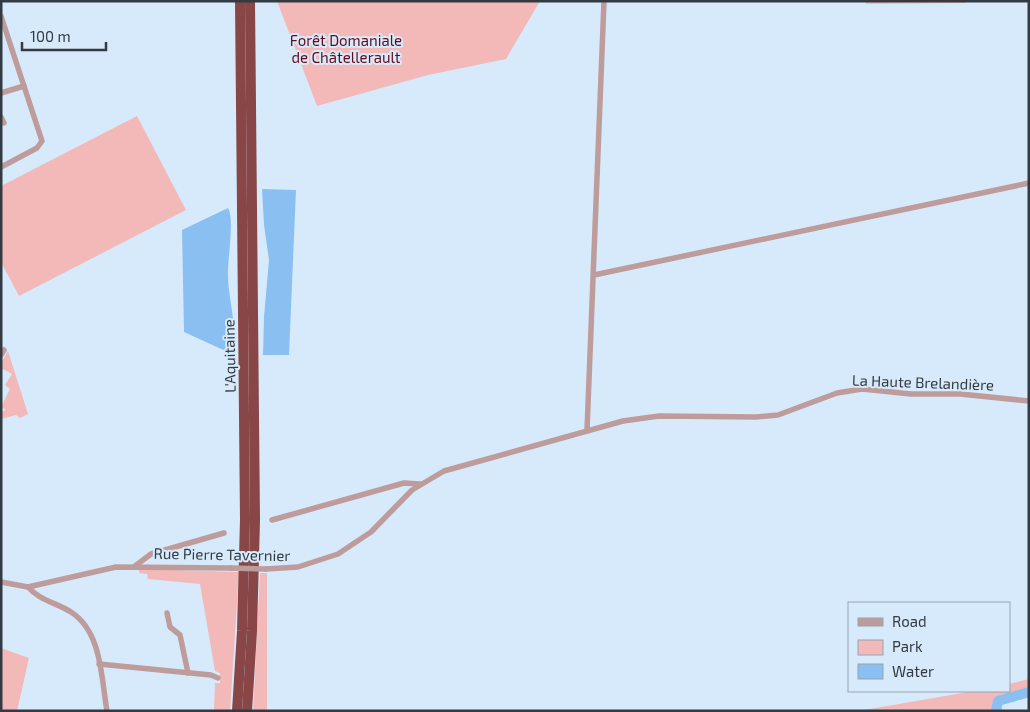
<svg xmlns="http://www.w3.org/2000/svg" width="1030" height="712" viewBox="0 0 1030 712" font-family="'Exo 2',sans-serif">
  <rect width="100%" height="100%" fill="#d7eafb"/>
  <!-- green -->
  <g fill="#f2b9b8">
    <path d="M277,1h263l-34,58 -78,16 -111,31z"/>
    <path d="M865,1h101v2l-100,1z"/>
    <path d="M137,116l49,94 -167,86 -18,-34v-76z"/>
    <path d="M8,351l20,63 -8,4 -4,-3 -15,4v-7l5,-2 -5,-3 9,-18 -5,-4 7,-11 -9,-5 -2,1v-7z"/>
    <path d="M139,569l100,3 -9,139h-16l1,-28h5v-10l-5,-2 -15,-87 -52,-5 -1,-5 -8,-1z"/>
    <path d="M260,573h7v138h-14z"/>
    <path d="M1,648l28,10 -12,53h-16z"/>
    <path d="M1029,679v10l-35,10 -2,12h-134l116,-20h35v-7z"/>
  </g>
  <!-- water -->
  <g fill="#8ac0f1">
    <path d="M262,189l34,1 -7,165h-26l1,-38 5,-57 -5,-35z"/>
    <path d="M228,208c7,12 -1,52 0,69 0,21 12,58 2,76l-46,-21 -2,-102z"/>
    <path d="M1029,689v3l-31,8 -2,11h-4l3,-14z"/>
  </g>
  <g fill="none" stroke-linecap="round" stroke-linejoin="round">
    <!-- river -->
    <path stroke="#8ac0f1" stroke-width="10" d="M996,711l2,-10 31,-9"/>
    <!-- street -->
    <g stroke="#be9c9b" stroke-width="5.5">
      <path d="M1,16l41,125 -5,7 -36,19"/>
      <path d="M1,93l23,-7"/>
      <path d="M1,117l3,6"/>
      <path d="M594,275l435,-92"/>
      <path d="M1,355l3,-5"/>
      <path d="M587,430l17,-429"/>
      <path d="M272,520l132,-37 16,1"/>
      <path d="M135,566l16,-12 73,-21"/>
      <path d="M266,569l32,-2 40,-13 33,-22 41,-42 32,-19 179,-50 36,-5 97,1 22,-2 59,-22 25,-4 49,5h49l69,7"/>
      <path d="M1,582l27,5 88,-20 115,1"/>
      <path d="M28,587c11,13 29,16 43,25 31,20 30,65 36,99"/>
      <path d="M167,613l3,14 10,8 8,38"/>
      <path d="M99,664l112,11 7,3"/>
    </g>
    <!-- highway -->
    <g stroke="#884646" stroke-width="10">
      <path d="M237,711l5,-80 3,-111 -5,-519"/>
      <path d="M247,711l5,-80 3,-111 -5,-519"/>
    </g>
    <!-- street-bridge -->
    <path stroke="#be9c9b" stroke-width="5.5" d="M231,568l35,1"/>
  </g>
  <g text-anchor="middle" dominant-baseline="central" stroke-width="4" stroke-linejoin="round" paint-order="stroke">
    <!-- park labels -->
    <g font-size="15" fill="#640b18" stroke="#d7eafb">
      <text x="346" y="40">Forêt Domaniale<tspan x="346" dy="17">de Châtellerault</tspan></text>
    </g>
    <!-- street labels -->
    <g font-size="15" fill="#333a41" stroke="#d7eafb">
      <text transform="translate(229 356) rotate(-91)">L'Aquitaine</text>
      <text transform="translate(923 382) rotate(2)">La Haute Brelandière</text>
      <text transform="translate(222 554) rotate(1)">Rue Pierre Tavernier</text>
    </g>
  </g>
  <!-- border -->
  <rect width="1030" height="712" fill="none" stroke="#333a41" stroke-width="5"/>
  <!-- legend -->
  <rect x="848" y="602" width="162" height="90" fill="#d7eafb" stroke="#95a4b1"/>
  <rect x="858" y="618" width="25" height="8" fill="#be9c9b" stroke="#95a4b1"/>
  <text x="892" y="627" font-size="15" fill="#333a41">Road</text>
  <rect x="858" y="640" width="25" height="15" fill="#f2b9b8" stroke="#95a4b1"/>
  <text x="892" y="652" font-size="15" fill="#333a41">Park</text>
  <rect x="858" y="664" width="25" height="15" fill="#8ac0f1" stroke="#95a4b1"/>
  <text x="892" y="677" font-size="15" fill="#333a41">Water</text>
  <!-- scale -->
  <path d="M22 42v8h84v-8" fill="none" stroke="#333a41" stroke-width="2.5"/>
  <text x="30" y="42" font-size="15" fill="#333a41" stroke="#d7eafb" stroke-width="4" paint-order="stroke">100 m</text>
</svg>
